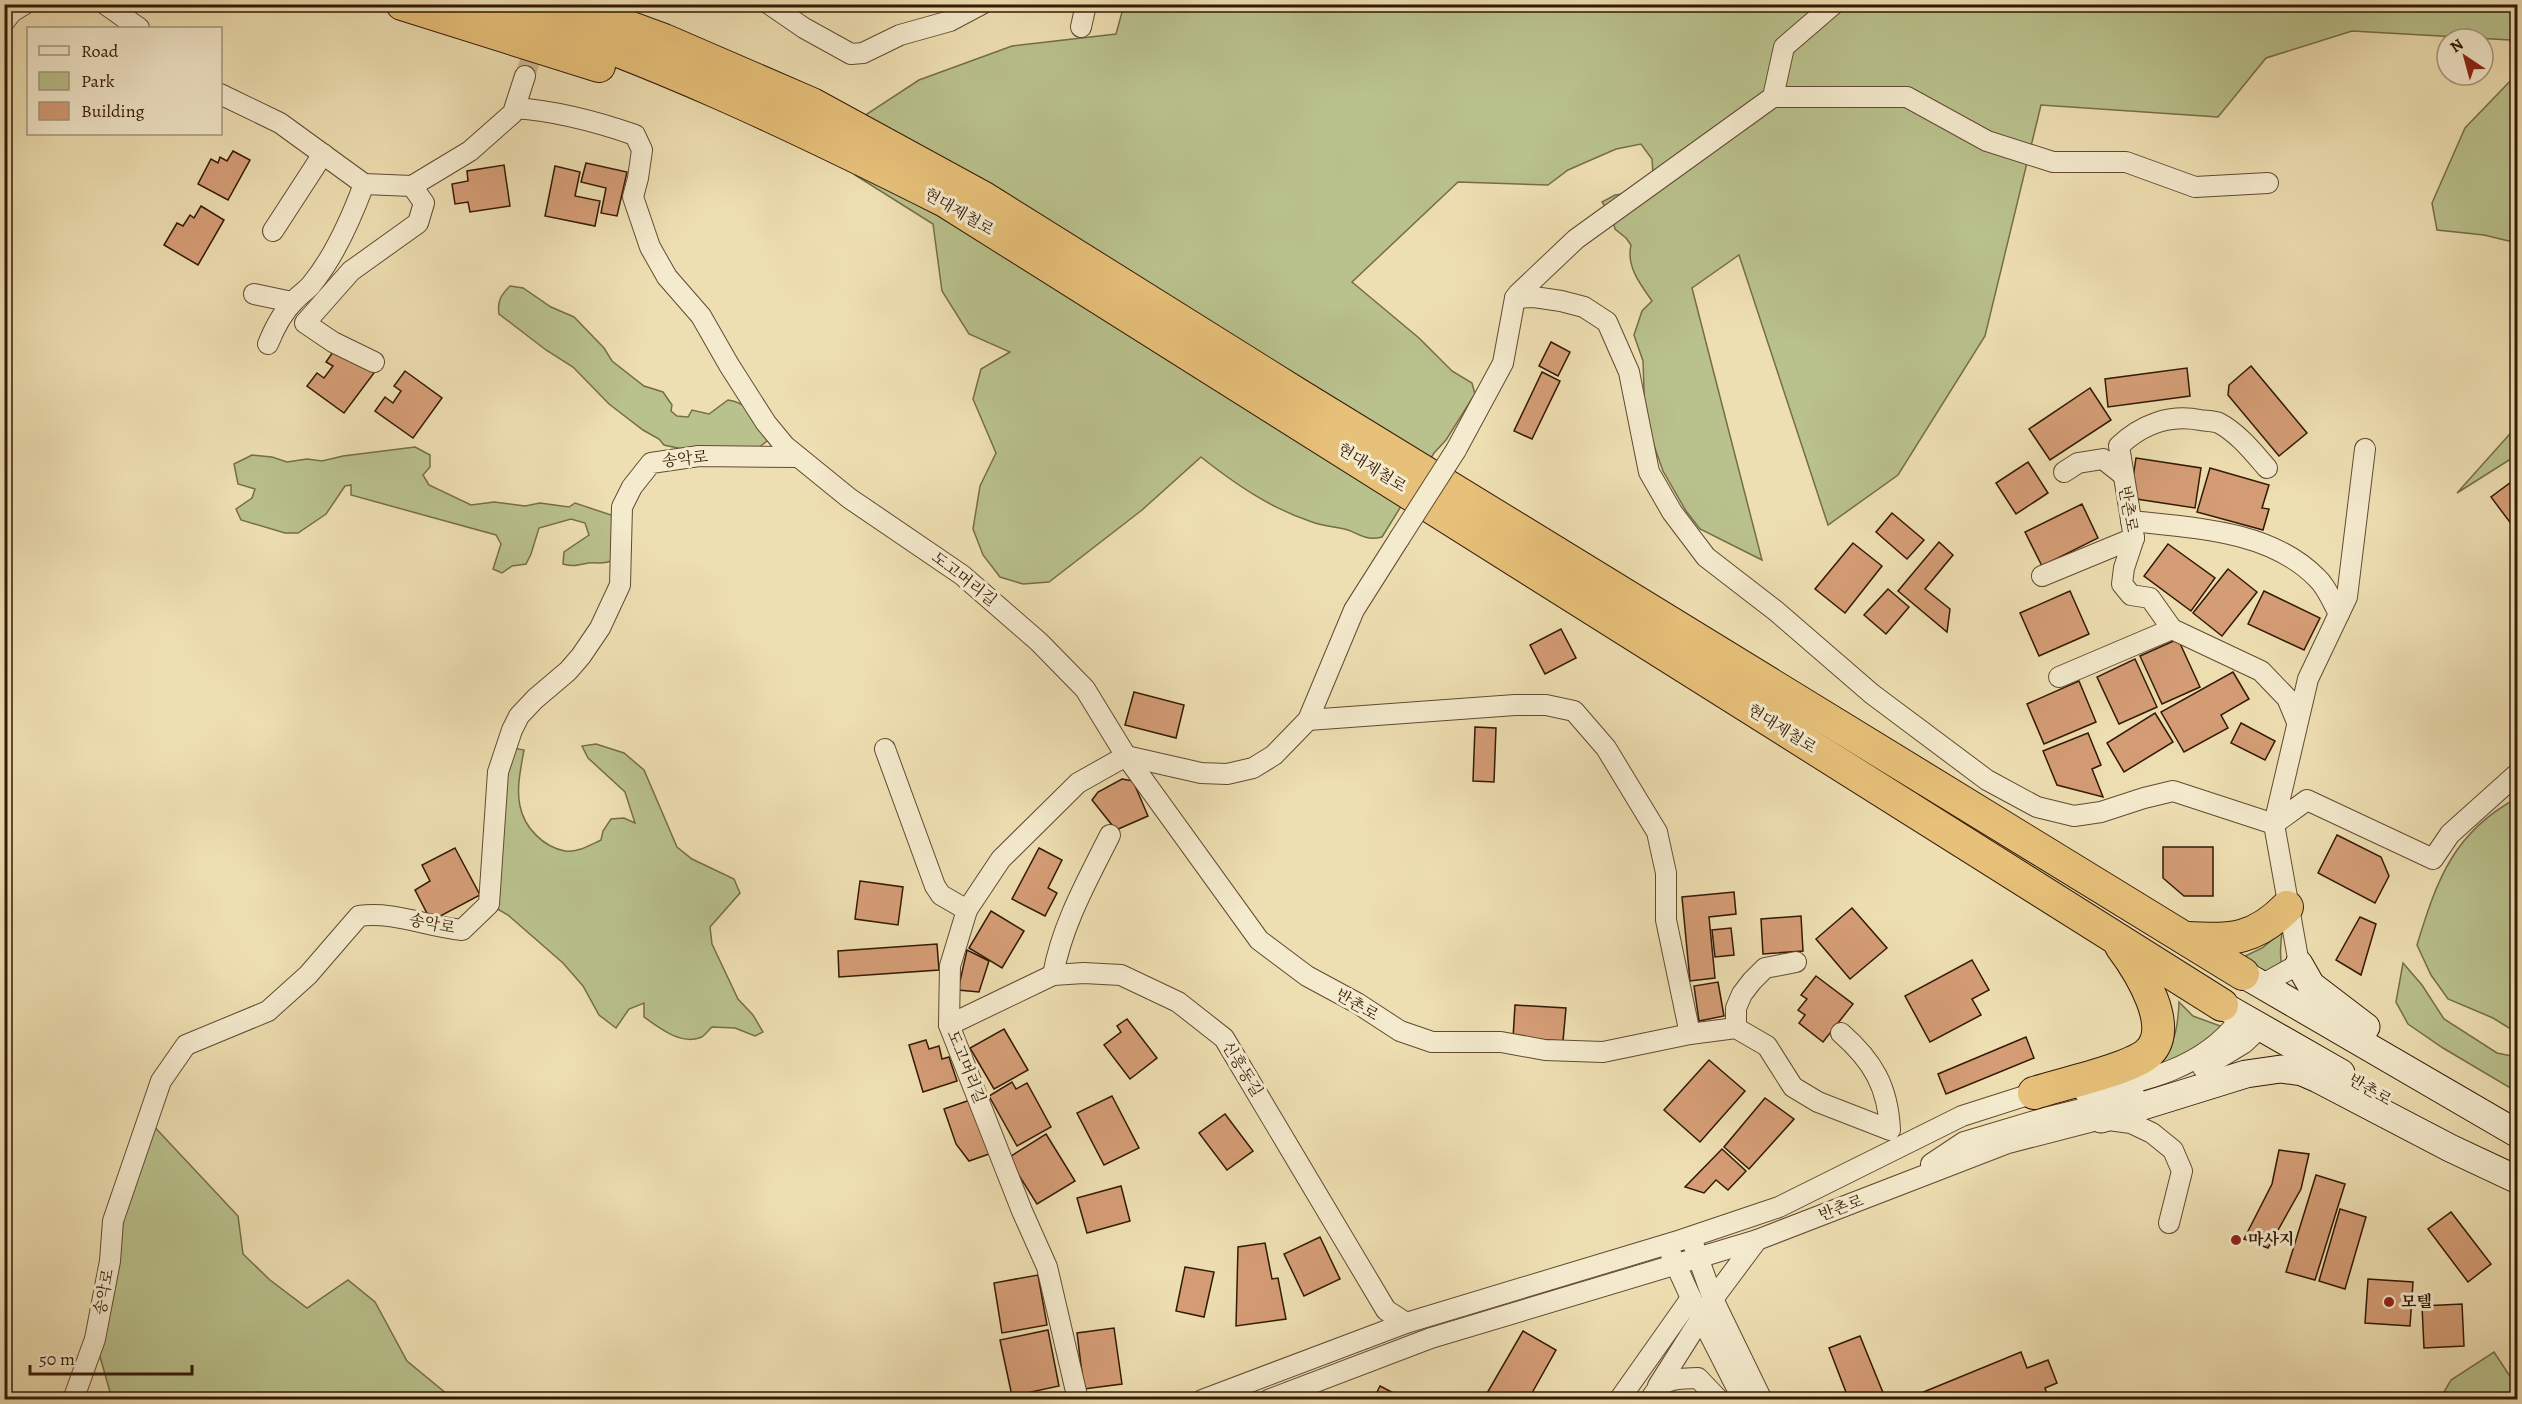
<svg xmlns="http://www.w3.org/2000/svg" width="2522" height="1404" viewBox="0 0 2522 1404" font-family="Alegreya,'Noto Serif KR',serif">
  <rect width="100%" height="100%" fill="#eedfb2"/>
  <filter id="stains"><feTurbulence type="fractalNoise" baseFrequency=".00333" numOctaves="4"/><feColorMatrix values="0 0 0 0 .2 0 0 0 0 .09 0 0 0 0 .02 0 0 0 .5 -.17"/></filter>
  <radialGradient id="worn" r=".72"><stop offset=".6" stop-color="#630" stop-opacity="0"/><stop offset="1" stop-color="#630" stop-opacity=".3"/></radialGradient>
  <!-- green -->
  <g fill="#b9c18c" stroke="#766d48" stroke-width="1.5">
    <path d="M1124,5h1393v238l-33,-8 -47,-5 -5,-27 33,-75 50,-52 -5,-36 -158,-9 -86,27 -48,59 -177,-12 -56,231 -87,139 -70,50 -89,-270 -47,33 70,272 -62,-31 -14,-18 -23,-40 -18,-51 -2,-59 -9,-26 8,-24 10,-10c-12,-17 -26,-35 -21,-56l-5,-7 -11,-9 -3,-13 -10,-14 13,-7 14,-2 24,-19 -1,-15 -11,-15 -25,5 -48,21 -20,15 -90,-3 -106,100 67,56 33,33 20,12 3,11 -29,46 -12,13 -52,84c-14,4 -21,-2 -34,-7 -12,-3 -25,-4 -36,-8 -42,-14 -77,-38 -111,-65l-59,53 -93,72 -26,2 -23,-7 -17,-22 -10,-26 7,-43 16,-33 -23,-54 8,-30 29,-17 -41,-18 -27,-43 -9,-67 -78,-49 -8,-48 72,-47 93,-34 104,-12z"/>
    <path d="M510,286l13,2 28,19 23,10 30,31 8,13 32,25 19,6 9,13 -1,6 6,5 11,1 4,-7 17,4 19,-14c22,3 28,19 39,36v5l-15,12 -70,-4 -18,-4 -5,-6 -16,-9 -34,-26 -36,-37 -27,-17 -47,-36c-2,-13 2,-19 11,-28z"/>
    <path d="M2517,426v29l-60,38z"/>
    <path d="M415,447l15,8v12l-7,8 6,10 42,20 23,-3 31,4 15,-3 29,4 6,-4 39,13 -1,44c-9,5 -15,2 -25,3 -10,2 -14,4 -25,1l1,-12 25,-17 -4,-12 -14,-4 -32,9 -8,26 -5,10 -14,2 -10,7 -9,-4 8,-25 -5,-9 -145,-40v-10l-6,1 -19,28 -28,19h-13l-44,-13 -5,-11 16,-11 3,-9 -17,-5 -4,-20 18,-9 20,2 15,5 20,-3 15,2 21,-5z"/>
    <path d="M596,744l28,9 20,17 33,77 15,12 42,20 6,14 -30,34 2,17 26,55 15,16 10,17 -8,4 -20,-8 -23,-1c-3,3 -7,8 -10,10 -20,9 -43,-9 -58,-20v-14l-15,6 -13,19 -17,-13 -16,-29 -20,-23 -55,-48 -19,-11 5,-82 20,-74 10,2c-3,17 -8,39 -4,56 4,21 23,41 45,45 12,2 25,-6 36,-11l2,-9 8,-12 13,-1 11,5 -10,-31 -37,-34 -6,-12z"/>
    <path d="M2517,798v235l-24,-15 -45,-19 -17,-24 -14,-30c20,-66 37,-113 100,-147z"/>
    <path d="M2282,932c-2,17 -3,31 4,48l-47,-21 23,-11z"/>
    <path d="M2403,963l19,22 22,34 53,34 20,4v35l-74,-44 -35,-24 -12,-22z"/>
    <path d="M2179,1002l14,14 30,11 -43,35 -57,15c43,-20 54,-25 56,-75z"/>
    <path d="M148,1120l90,96 5,38 27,26 37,28 41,-28 27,22 32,59 46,38h-341l-17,-60 15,-78z"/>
    <path d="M2494,1352l23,35v12h-77l11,-19z"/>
  </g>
  <!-- building -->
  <g fill="#d59d76" stroke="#331905" stroke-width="1.5">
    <path d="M233,151l17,9 -22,40 -30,-16 13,-25 7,4 2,-6 7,4z"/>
    <path d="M586,163l41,9 -10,44 -16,-3 5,-25 -25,-6z"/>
    <path d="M504,165l6,41 -40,6 -2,-10 -13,2 -3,-20 16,-3 -1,-10z"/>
    <path d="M555,166l25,6 -5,24 25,5 -5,25 -50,-10z"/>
    <path d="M201,206l23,14 -26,45 -34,-20 13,-22 6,3 7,-11 4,3z"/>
    <path d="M1551,342l19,10 -12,24 -19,-10z"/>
    <path d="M337,346l37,27 -30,40 -37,-27 10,-13 7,5 9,-12 -7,-4z"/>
    <path d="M2251,366l56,67 -28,23 -51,-61 1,-10z"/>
    <path d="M2187,368l3,28 -82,11 -3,-28z"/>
    <path d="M405,371l37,27 -29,40 -38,-27 10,-14 8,6 8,-12 -7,-5z"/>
    <path d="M1542,372l18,9 -28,58 -18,-8z"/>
    <path d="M2090,388l21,32 -61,40 -21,-31z"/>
    <path d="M2136,458l65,10 -6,40 -65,-10z"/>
    <path d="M2028,462l20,31 -32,21 -20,-31z"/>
    <path d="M2210,468l59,17 -7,23 7,1 -6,21 -66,-18z"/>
    <path d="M2518,477v44l-6,4 -21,-28z"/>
    <path d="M2082,504l16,34 -56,28 -17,-34z"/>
    <path d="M1892,513l32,27 -17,19 -31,-27z"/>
    <path d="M1939,542l14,13 -28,34 25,20 -3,23 -49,-41z"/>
    <path d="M1853,543l29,23 -37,47 -30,-24z"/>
    <path d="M2168,544l47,34 -24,33 -47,-35z"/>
    <path d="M2228,569l29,23 -35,44 -29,-23z"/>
    <path d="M1888,589l21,18 -23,27 -22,-19z"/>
    <path d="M2070,591l19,43 -50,22 -19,-43z"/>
    <path d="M2264,591l56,27 -16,32 -56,-26z"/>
    <path d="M1561,629l15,29 -31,16 -15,-29z"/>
    <path d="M2178,639l22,48 -38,17 -22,-48z"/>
    <path d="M2135,659l22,48 -38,17 -22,-47z"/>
    <path d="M2233,672l16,27 -28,16 7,13 -44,24 -23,-40z"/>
    <path d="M2079,681l17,41 -52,22 -17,-40z"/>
    <path d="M1134,692l50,13 -8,33 -51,-13z"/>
    <path d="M2155,713l18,29 -49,30 -17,-29z"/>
    <path d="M2241,723l34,18 -10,19 -34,-17z"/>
    <path d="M1475,727l21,1 -2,54 -21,-1z"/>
    <path d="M2088,733l13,32 -9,4 11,28 -46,-12 -14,-34z"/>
    <path d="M1122,779l11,2 15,35 -32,14 -24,-30 6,-8z"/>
    <path d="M2337,835l44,22 8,19 -14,27 -57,-30z"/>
    <path d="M2163,847h50v49h-29l-21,-18z"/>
    <path d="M455,848l25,47 -49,26 -16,-31 15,-9 -8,-16z"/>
    <path d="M1039,848l23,12 -14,28 9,5 -12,23 -33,-17z"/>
    <path d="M860,881l43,6 -5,38 -43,-6z"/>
    <path d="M1734,892l2,22 -27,3 6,61 -25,3 -8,-84z"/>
    <path d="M1852,908l35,40 -37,31 -34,-40z"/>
    <path d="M991,911l33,20 -22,37 -33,-20z"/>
    <path d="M1801,916l2,35 -40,3 -2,-35z"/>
    <path d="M2360,917l16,7 -15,51 -25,-15z"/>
    <path d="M1731,928l3,27 -19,2 -3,-27z"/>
    <path d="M937,944l2,26 -100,7 -1,-26z"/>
    <path d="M967,950l22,11 -10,31 -21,-2z"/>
    <path d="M1972,960l17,30 -17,9 9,16 -51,27 -25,-46z"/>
    <path d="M1816,976l37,28 -30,38 -24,-19 6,-8 -7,-5 9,-11 -6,-4z"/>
    <path d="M1718,982l6,34 -25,5 -5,-35z"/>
    <path d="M1515,1005l51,3 -3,33 -50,-3z"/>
    <path d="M1127,1019l30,39 -27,21 -26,-34 17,-13 -4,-6z"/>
    <path d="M1004,1029l24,41 -34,19 -24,-41z"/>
    <path d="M2026,1037l8,21 -88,36 -8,-20z"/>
    <path d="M926,1040l3,9 10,-3 3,13 7,-2 8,24 -34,11 -14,-47z"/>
    <path d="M1709,1060l36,31 -45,51 -36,-32z"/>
    <path d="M1012,1082l4,7 11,-6 24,44 -34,19 -28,-50z"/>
    <path d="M1112,1096l27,52 -35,17 -27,-52z"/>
    <path d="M1765,1098l29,21 -45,50 -25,-22z"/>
    <path d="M973,1099l19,54 -23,8 -13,-17 -12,-35z"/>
    <path d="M1225,1114l28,37 -26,19 -28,-37z"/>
    <path d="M1046,1134l29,47 -38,23 -29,-46z"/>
    <path d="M1722,1149l24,22 -18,19 -12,-10 -12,13 -19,-6z"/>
    <path d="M2279,1150l30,4 -8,35 -33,59 -24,-9 28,-55z"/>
    <path d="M2316,1175l29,9 -30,96 -29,-8z"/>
    <path d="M1121,1186l9,35 -43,12 -10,-35z"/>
    <path d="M2340,1209l26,8 -21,72 -26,-8z"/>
    <path d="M2451,1212l40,52 -23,18 -40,-53z"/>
    <path d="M1320,1237l20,42 -36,17 -20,-42z"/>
    <path d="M1265,1243l7,36 6,-1 8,41 -50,7 2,-79z"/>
    <path d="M1185,1267l29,5 -10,45 -28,-6z"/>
    <path d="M1038,1275l9,50 -45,8 -8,-50z"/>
    <path d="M2368,1279l45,3 -3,44 -45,-3z"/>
    <path d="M2462,1304l2,42 -40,2 -2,-42z"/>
    <path d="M1114,1328l8,56 -38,5 -7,-56z"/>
    <path d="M1048,1330l11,56 -47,10 -12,-56z"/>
    <path d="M1523,1331l33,19 -28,50h-45z"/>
    <path d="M1860,1336l26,64h-37l-20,-52z"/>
    <path d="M2021,1352l6,16 21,-8 9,23 -12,5 4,12h-145z"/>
    <path d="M1380,1386l27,14h-34z"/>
  </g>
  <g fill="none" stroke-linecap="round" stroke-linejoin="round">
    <!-- minor-tunnel -->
    <path stroke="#c9b78f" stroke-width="20" stroke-dasharray="20 10" stroke-linecap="butt" d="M525,76l24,-72"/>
    <defs>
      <g id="minor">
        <path d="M105,4l34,24"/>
        <path d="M769,4l35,24 47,26 12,-1 37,-18 50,-14 32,-17"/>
        <path d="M1081,4l4,5 -4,18"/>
        <path d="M4,22l8,-10 13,-8"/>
        <path d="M220,94l60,29 84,61 48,2 58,-35 43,-38 12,-37"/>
        <path d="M1773,97h134l80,44 66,21h73l69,25 73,-4"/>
        <path d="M515,108c42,3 80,13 120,27l7,15 -4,28 -5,19 17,50 17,30 34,39 28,49 37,58 19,23 64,52 113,77 77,67 46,47 41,67 133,184 48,36 50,27 43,28 32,11h69l44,8 58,2 87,-18 46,-6 31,18 26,41 25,15 72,28c-2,-43 -17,-69 -49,-97"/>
        <path d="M273,231l50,-77"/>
        <path d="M254,294l38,8"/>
        <path d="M1515,298l19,-1 27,4 23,6 23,15 22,50 20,100 23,40 34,45 70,54 96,83 115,86 50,27 37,9 27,-4 43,-14 29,-7 101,33 33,-24 126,59 17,-25 68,-61"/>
        <path d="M268,344c6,-15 14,-31 26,-43 5,-6 12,-10 17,-16 24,-29 40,-66 53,-101"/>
        <path d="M374,362l-41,-20 -28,-19 46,-52 67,-48 6,-20 -12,-17"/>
        <path d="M1456,450l47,-87 12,-65 3,-4 58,-55 197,-142 11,-50 50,-43"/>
        <path d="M2267,468c-14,-16 -29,-35 -48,-45 -5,-2 -13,-2 -19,-3 -31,-6 -59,5 -81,26l15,92 -10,30 -2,16 9,11 19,3 22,31 89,42 26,27 10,24"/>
        <path d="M2064,472l14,-9 25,-4 19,15"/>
        <path d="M2131,521c63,7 139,9 186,57 10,9 16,25 22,36"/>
        <path d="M2042,576l92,-38"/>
        <path d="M2059,677l113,-48"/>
        <path d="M1308,720l207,-15h31l28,6 32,37 51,84 9,41v47l24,114"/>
        <path d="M885,749l50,137 6,9 26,15"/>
        <path d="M2299,964l-25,-140 34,-145 39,-82 18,-148"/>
        <path d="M1053,975c9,-50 34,-94 57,-140"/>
        <path d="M2263,984l36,-20"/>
        <path d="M949,1025l104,-50 31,-2 37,2 57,27 46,36 162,272 20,13"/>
        <path d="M1736,1028v-20l6,-14 10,-13 13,-13 31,-6"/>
        <path d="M2203,1068l41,-25 17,-16"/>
        <path d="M2084,1092c58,-9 123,-24 158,-76"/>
        <path d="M1931,1164l33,-22 81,-24 90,-22"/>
        <path d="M1694,1246l19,53 49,101"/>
        <path d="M1671,1254l20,44 52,102"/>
        <path d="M1658,1386l55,-87 44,-59 251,-97 93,-24 30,4 21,10 21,17 9,21 -13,52"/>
        <path d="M73,1400l22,-61 15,-78 3,-40 48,-140 25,-36 82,-34 40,-36 51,-59c35,-5 69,11 103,14l27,-26 9,-132 14,-42 7,-14 16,-17 33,-28 13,-15 19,-28 20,-43 2,-78 10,-20 19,-24 48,-7 99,1"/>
        <path d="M1078,1400l-31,-133 -25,-56 -73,-186 1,-59 17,-56 34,-51 77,-76 48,-27 75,17 26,1 26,-6 21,-13 34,-35 46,-110 45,-71"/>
        <path d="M1202,1400l204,-77 275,-83 98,-33 183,-91 72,-23 9,1"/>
        <path d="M1268,1400l163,-62 326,-98"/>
        <path d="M1619,1400l72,-102"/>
        <path d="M1650,1400c13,-23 24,-21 48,-22l21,22"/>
      </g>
      <g id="secondary">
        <path d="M2299,964l12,21 55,42"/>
        <path d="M2243,974l275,160"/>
        <path d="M2222,1005l119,68"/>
        <path d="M2101,1119l145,-45 35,-5 21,3 16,7 132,69 68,32"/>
      </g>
      <g id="trunk">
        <path d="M402,4l197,62"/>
        <path d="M484,4c160,49 312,122 461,197l1277,804"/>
        <path d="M566,4l98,36 148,64 172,94 310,194 949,582"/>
        <path d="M2188,938c43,3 68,1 99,-31"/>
        <path d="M2034,1093c27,-9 93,-23 113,-39 30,-25 -8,-84 -26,-108"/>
      </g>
    </defs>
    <!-- minor casing -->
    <use href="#minor" stroke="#624a30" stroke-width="22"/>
    <!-- secondary casing -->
    <use href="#secondary" stroke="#331905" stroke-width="29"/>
    <!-- trunk casing -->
    <use href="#trunk" stroke="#331905" stroke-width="34"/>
    <!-- minor -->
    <use href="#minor" stroke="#f4eacd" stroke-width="20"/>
    <!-- secondary -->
    <use href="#secondary" stroke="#f4eacd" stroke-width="27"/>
    <!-- trunk -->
    <use href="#trunk" stroke="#e7c079" stroke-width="32"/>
    <defs>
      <path id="minor-bridge" d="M1399,539l57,-89"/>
    </defs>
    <!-- minor-bridge casing -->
    <use href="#minor-bridge" stroke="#624a30" stroke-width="22" stroke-linecap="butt"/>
    <!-- minor-bridge -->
    <use href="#minor-bridge" stroke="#f4eacd" stroke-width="20"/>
  </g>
  <!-- markers -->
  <g fill="#8f2418" stroke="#f4eacd" stroke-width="2">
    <circle cx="2236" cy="1240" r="6"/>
    <circle cx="2389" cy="1302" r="6"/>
  </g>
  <g text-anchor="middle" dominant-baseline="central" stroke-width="6" stroke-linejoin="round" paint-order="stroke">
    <!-- street labels -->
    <g font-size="16" fill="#331905" stroke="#f4eacd">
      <text transform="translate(959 212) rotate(30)">현대제철로</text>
      <text transform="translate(685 459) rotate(-6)">송악로</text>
      <text transform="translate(1372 468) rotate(32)">현대제철로</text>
      <text transform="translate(2128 509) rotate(80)">반촌로</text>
      <text transform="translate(964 579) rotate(38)">도고머리길</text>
      <text transform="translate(1782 729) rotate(32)">현대제철로</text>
      <text transform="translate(432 924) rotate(11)">송악로</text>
      <text transform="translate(1357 1005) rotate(30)">반촌로</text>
      <text transform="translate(966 1067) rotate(68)">도고머리길</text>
      <text transform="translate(1242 1069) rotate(58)">신흥동길</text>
      <text transform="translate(2370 1090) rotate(30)">반촌로</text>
      <text transform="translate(1841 1208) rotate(-20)">반촌로</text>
      <text transform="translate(104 1292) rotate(-79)">송악로</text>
    </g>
    <!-- poi labels -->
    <g font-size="16" font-weight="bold" fill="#331905" stroke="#f4eacd" text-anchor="start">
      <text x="2248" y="1240">마사지</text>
      <text x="2401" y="1302">모텔</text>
    </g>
  </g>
  <!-- margin -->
  <rect width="2522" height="1404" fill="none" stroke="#eedfb2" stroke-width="24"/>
  <rect x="6" y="6" width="2510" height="1392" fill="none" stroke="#331905" stroke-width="3"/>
  <rect x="12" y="12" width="2498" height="1380" fill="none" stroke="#331905" stroke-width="1.5"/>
  <!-- legend -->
  <rect x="27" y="27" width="195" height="108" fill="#f4eacd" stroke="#a7967d" stroke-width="1.5"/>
  <rect x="39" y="46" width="30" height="9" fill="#f4eacd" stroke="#a7967d" stroke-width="1.5"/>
  <text x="81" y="57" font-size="18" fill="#331905">Road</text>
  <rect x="39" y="72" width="30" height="18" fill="#b9c18c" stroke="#a7967d" stroke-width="1.5"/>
  <text x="81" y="87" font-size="18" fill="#331905">Park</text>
  <rect x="39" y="102" width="30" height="18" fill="#d59d76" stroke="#a7967d" stroke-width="1.5"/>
  <text x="81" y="117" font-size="18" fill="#331905">Building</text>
  <!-- north arrow -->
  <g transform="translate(2465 57) rotate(324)"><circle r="28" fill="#f4eacd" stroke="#a7967d" stroke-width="1.5"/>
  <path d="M0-4.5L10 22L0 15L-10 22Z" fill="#8f2418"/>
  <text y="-9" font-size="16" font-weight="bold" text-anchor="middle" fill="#331905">N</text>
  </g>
  <!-- scale -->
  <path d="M30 1365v9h162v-9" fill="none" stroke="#331905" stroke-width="3"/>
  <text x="39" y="1365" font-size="18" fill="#331905" stroke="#f4eacd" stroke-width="4.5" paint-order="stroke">50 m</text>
  <rect width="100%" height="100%" filter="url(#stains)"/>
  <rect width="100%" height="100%" fill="url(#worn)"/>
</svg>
